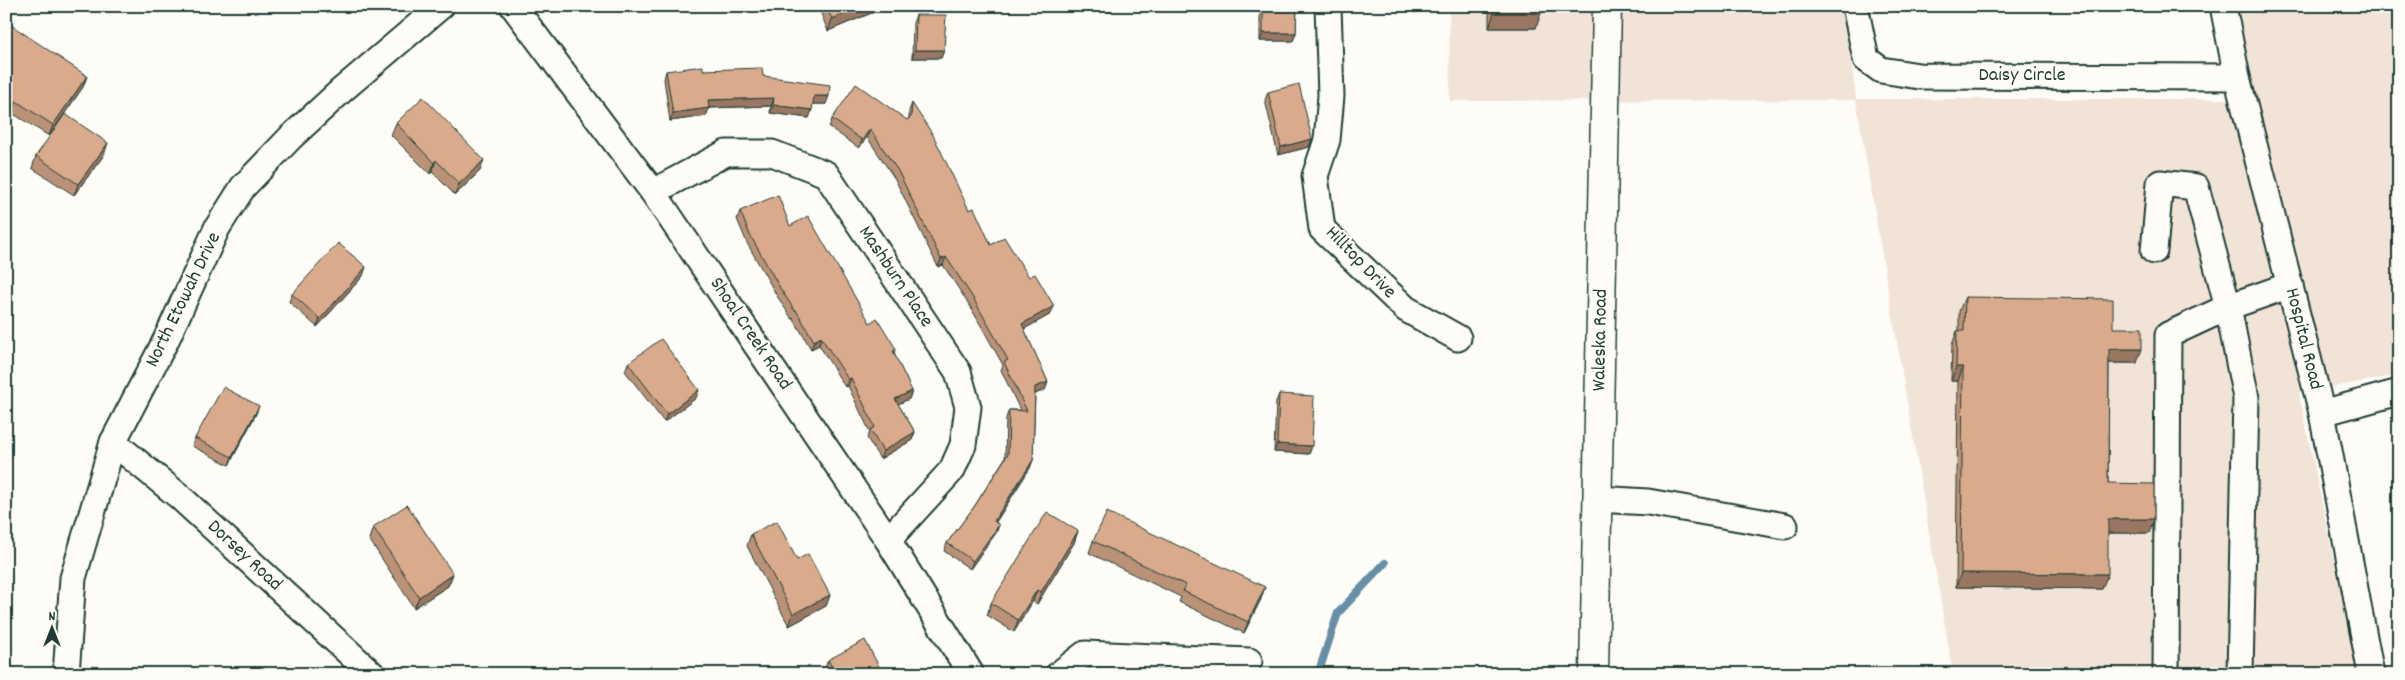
<svg xmlns="http://www.w3.org/2000/svg" width="2405" height="680" viewBox="0 0 2405 680" font-family="Dekko,sans-serif">
  <rect width="100%" height="100%" fill="#fdfcf7"/>
  <filter id="ink" filterUnits="userSpaceOnUse"><feTurbulence type="fractalNoise" baseFrequency=".02" numOctaves="2"/><feDisplacementMap in="SourceGraphic" scale="10" xChannelSelector="R" yChannelSelector="G"/><feConvolveMatrix kernelMatrix="1 2 1 2 8 2 1 2 1" color-interpolation-filters="sRGB"/></filter>
  <g filter="url(#ink)">
    <!-- built -->
    <path fill="#f2e3d7" d="M1449,6h396l11,93h393l-27,-93h177v369l-100,18 59,281h-405l-97,-574 -406,1z"/>
    <g fill="none" stroke-linecap="round" stroke-linejoin="round">
      <!-- stream -->
      <path stroke="#668ea5" stroke-width="8" d="M1318,674l20,-61 47,-50"/>
      <defs>
        <g id="minor">
          <path d="M513,6l140,186 235,348 83,134"/>
          <path d="M1328,6l3,90 -4,44 -12,36 7,53 84,80 52,29"/>
          <path d="M1855,6l11,53 15,11 38,6 318,1"/>
          <path d="M2223,6l14,71 85,336 49,261"/>
          <path d="M653,192l73,-39h46l54,21 132,198 10,35 -5,38 -11,25 -64,70"/>
          <path d="M2154,251l6,-68 36,4 32,120 62,-22"/>
          <path d="M2322,413l77,-21"/>
          <path d="M113,442l67,55 192,177"/>
          <path d="M1597,499l51,3 137,24"/>
          <path d="M66,674l7,-96 40,-136 53,-102 51,-112 26,-41 48,-50 51,-47 99,-84"/>
          <path d="M1059,674l26,-20 164,7"/>
          <path d="M2166,674l2,-339 60,-28 18,91 -6,276"/>
        </g>
        <path id="major" d="M1594,674l13,-668"/>
      </defs>
      <!-- minor casing -->
      <use href="#minor" stroke="#1f3d34" stroke-width="29"/>
      <!-- major casing -->
      <use href="#major" stroke="#1f3d34" stroke-width="31"/>
      <!-- minor -->
      <use href="#minor" stroke="#fdfcf7" stroke-width="25"/>
      <!-- major -->
      <use href="#major" stroke="#fdfcf7" stroke-width="28"/>
    </g>
    <!-- wall -->
    <g fill="#bb9278" stroke="#1f3d34">
      <path d="M818,6h58l-2,6 -46,19z"/>
      <path d="M1260,6h37l-1,27 -3,8h-33z"/>
      <path d="M1489,6h52l-5,22h-47z"/>
      <path d="M916,15l28,35 -3,8h-29l1,-35z"/>
      <path d="M6,26l81,50 -4,11 -34,49 -37,-23 -6,8z"/>
      <path d="M703,70l60,6 63,28h-13l-4,14 -39,-5 1,-7 -62,2 -3,8 -36,5 -6,-42 2,-8z"/>
      <path d="M1268,92l41,55 -31,8 -13,-55z"/>
      <path d="M912,103l57,107 22,35 60,69 -27,15 24,53 -3,8 -10,4 -2,66 -3,8 -34,54 3,3 -3,8 -26,36 -26,-18 3,-8 27,-36 31,-49 1,-40 3,-8h11l-19,-40 2,-5 -33,-59 -27,-41 -5,2 -43,-88 -28,-42 -8,11 -30,-21 3,-8 75,1 2,-2v-7z"/>
      <path d="M396,123l84,48 -25,24 -23,-23 -2,2 -39,-39z"/>
      <path d="M104,155l-30,40 -42,-27 4,-12z"/>
      <path d="M740,211l50,15 80,97 26,26 -2,5 18,37 -3,8 -11,5 17,28 -3,8 -32,19 -13,-21 3,-6 -22,-46 -3,1 -26,-42 -8,4 -18,-31 -1,1 -15,-23 -30,-53 -10,-24z"/>
      <path d="M363,276l-46,51 -28,-25 3,-8z"/>
      <path d="M1965,297l148,31 24,35h-28l-1,120 46,36 -5,14h-41l-6,56 -146,-2 2,-206h-7l1,-36 5,-14h2v-20z"/>
      <path d="M628,363l68,35 -32,24 -39,-51z"/>
      <path d="M1279,394l33,52 -3,8 -35,-2 2,-50z"/>
      <path d="M256,414l-27,51 -37,-19 3,-8z"/>
      <path d="M373,527l80,47 -5,12 -34,22 -45,-69z"/>
      <path d="M1078,531l-4,12 -37,61 -4,-3 -19,31 -27,-17 4,-12z"/>
      <path d="M751,534l46,26 33,35 -4,11 -37,20 -42,-80z"/>
      <path d="M1093,541l168,58 -17,34 -65,-31 2,-5 -92,-44z"/>
      <path d="M828,660l55,14h-54l-4,-6z"/>
    </g>
    <!-- shaded-wall -->
    <g fill="#997762" stroke="#1f3d34">
      <path d="M864,6h12l-2,6 -46,19 4,-12z"/>
      <path d="M1090,6h24l-2,6 -24,-2z"/>
      <path d="M1494,13h47l-5,15h-47z"/>
      <path d="M1263,33h33l-3,8h-33z"/>
      <path d="M915,50h29l-3,8h-29z"/>
      <path d="M87,76l-4,11 -34,49 4,-11z"/>
      <path d="M814,96h15l-3,8h-15z"/>
      <path d="M774,98l-3,8 -66,2 3,-8z"/>
      <path d="M16,101l-4,12 -6,8 4,-11z"/>
      <path d="M773,105l39,5 -3,8 -39,-5z"/>
      <path d="M709,108l-3,8 -36,5 3,-8z"/>
      <path d="M870,129l-3,8 -8,11 3,-8z"/>
      <path d="M1312,139l-3,8 -31,8 3,-8z"/>
      <path d="M108,143l-4,12 -30,40 4,-11z"/>
      <path d="M436,160l-4,12 -2,2 4,-11z"/>
      <path d="M484,160l-4,11 -25,24 4,-11z"/>
      <path d="M946,257l-3,8 -5,2 3,-8z"/>
      <path d="M366,267l-3,9 -46,51 3,-8z"/>
      <path d="M1054,306l-3,8 -32,18 3,-8z"/>
      <path d="M821,337l-2,8 -8,4 3,-8z"/>
      <path d="M2109,349h33l-5,14h-33z"/>
      <path d="M1956,367h7l-5,14h-7z"/>
      <path d="M851,378l-3,8 -3,1 3,-8z"/>
      <path d="M1048,382l-3,8 -13,5 3,-8z"/>
      <path d="M699,390l-3,8 -32,24 3,-8z"/>
      <path d="M912,391l-3,8 -17,8 3,-8z"/>
      <path d="M259,406l-3,8 -27,51 3,-8z"/>
      <path d="M915,432l-3,8 -32,19 3,-8z"/>
      <path d="M1277,444l35,2 -3,8 -35,-2z"/>
      <path d="M1033,460l-3,8 -39,61 3,-8z"/>
      <path d="M2108,519h46l-5,14h-46z"/>
      <path d="M999,525l-3,8 -26,36 3,-8z"/>
      <path d="M1078,531l-4,12 -37,61 4,-12z"/>
      <path d="M1961,573l147,1 -6,15 -146,-2z"/>
      <path d="M453,574l-5,12 -34,22 5,-11z"/>
      <path d="M1265,587l-4,12 -17,34 4,-11z"/>
      <path d="M1037,590l-4,11 -19,31 4,-12z"/>
      <path d="M830,595l-4,11 -37,20 4,-12z"/>
    </g>
    <!-- building -->
    <g fill="#daaa8c" stroke="#1f3d34">
      <path d="M826,6h38l-32,13z"/>
      <path d="M1263,6h34l-1,27h-33z"/>
      <rect x="1494" y="6" width="47" height="7"/>
      <path d="M916,15h30l-2,35h-29z"/>
      <path d="M8,23l79,53 -34,49 -37,-24 -6,9 -4,-2v-39l6,-8 -6,-4v-31z"/>
      <path d="M703,66v4l59,-2 1,8 67,9 -1,11h-15l-2,14 -39,-5 1,-7 -66,2 1,8 -36,5 -7,-42z"/>
      <path d="M856,84l51,36 4,-3 1,-14 21,32 36,75 5,-2 17,37 13,-8 25,40 6,-3 19,32 -32,18 26,58 -13,5 -2,73 -39,61 5,4 -26,36 -26,-18 27,-36 34,-53 1,-44 18,1 -23,-49 4,-2 -35,-62 -27,-41 -5,2 -43,-88 -28,-42 -8,11 -30,-21z"/>
      <path d="M1299,84l13,55 -31,8 -13,-55z"/>
      <path d="M423,97l61,63 -25,24 -23,-24 -2,3 -38,-40z"/>
      <path d="M65,114l43,29 -30,41 -42,-28z"/>
      <path d="M778,195l12,31 18,-10 62,107 7,-5 19,31 -3,2 19,40 -17,8 20,33 -32,19 -13,-21 5,-3 -24,-49 -3,1 -27,-42 -7,4 -18,-31 -1,1 -15,-23 -30,-53 -10,-24z"/>
      <path d="M338,243l28,24 -46,52 -28,-25z"/>
      <path d="M1965,297l148,2v29h29v21h-33l-1,134 46,1v35h-46v55l-147,-1 2,-206h-7l1,-36h7z"/>
      <path d="M661,339l38,51 -32,24 -39,-51z"/>
      <path d="M223,387l36,19 -27,51 -37,-19z"/>
      <path d="M1279,394l35,2 -2,50 -35,-2z"/>
      <path d="M407,505l46,69 -34,23 -46,-70z"/>
      <path d="M1047,512l31,19 -37,61 -4,-2 -19,30 -27,-17z"/>
      <path d="M1107,512l158,75 -17,35 -65,-31 3,-6 -93,-44z"/>
      <path d="M777,521l20,39 11,-6 22,41 -37,19 -42,-80z"/>
      <path d="M865,640l18,34h-47l-8,-14z"/>
    </g>
  </g>
  <g text-anchor="middle" dominant-baseline="central" stroke-width="5" stroke-linejoin="round" paint-order="stroke">
    <!-- street labels -->
    <g font-size="20" fill="#1f3d34" stroke="#fdfcf7">
      <text x="2022" y="76">Daisy Circle</text>
      <text transform="translate(1360 263) rotate(46)">Hilltop Drive</text>
      <text transform="translate(895 277) rotate(56)">Mashburn Place</text>
      <text transform="translate(184 300) rotate(-64)">North Etowah Drive</text>
      <text transform="translate(750 334) rotate(56)">Shoal Creek Road</text>
      <text transform="translate(2303 339) rotate(76)">Hospital Road</text>
      <text transform="translate(1601 340) rotate(-89)">Waleska Road</text>
      <text transform="translate(244 556) rotate(43)">Dorsey Road</text>
    </g>
  </g>
  <!-- margin -->
  <rect width="2405" height="680" fill="none" stroke="#fdfcf7" stroke-width="25"/>
  <rect x="12" y="12" width="2380" height="655" fill="none" stroke="#1f3d34" stroke-width="2" filter="url(#ink)"/>
  <!-- north arrow -->
  <g transform="translate(52 628)" stroke="#fdfcf7" stroke-width="4" paint-order="stroke">
  <path d="M0-4L9 19L0 12L-9 19Z" fill="#1f3d34"/>
  <text y="-8" font-size="14" font-weight="bold" text-anchor="middle" fill="#1f3d34">N</text>
  </g>
</svg>
